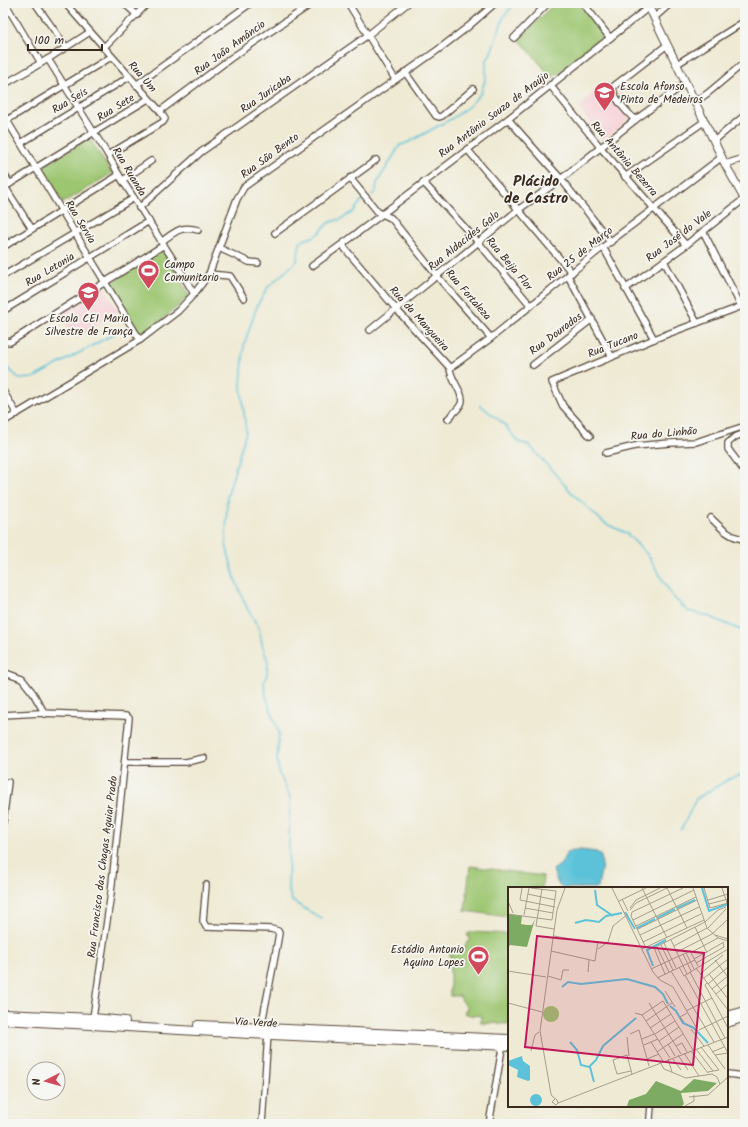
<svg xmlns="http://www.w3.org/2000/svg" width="748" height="1127" viewBox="0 0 748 1127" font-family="Kalam,sans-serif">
  <rect width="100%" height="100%" fill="#f6f6f2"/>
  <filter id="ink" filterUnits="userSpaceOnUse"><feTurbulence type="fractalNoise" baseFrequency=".025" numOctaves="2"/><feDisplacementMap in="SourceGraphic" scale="8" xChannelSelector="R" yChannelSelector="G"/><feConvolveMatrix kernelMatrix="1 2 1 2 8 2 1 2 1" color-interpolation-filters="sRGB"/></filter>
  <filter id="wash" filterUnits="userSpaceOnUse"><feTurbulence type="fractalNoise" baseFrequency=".012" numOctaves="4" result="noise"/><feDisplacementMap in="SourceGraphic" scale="16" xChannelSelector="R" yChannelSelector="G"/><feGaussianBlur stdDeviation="0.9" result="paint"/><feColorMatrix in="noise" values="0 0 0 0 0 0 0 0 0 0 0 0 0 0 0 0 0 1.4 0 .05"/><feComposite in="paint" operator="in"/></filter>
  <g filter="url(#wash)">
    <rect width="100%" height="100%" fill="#efead4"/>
    <!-- built -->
    <g fill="#f7cfd5">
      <path d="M601,84l29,35 -27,22 -24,-33z"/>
      <path d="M103,286l15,25 -42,28 -16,-25z"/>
    </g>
    <!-- green -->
    <g fill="#9dc671" stroke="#6c7848">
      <path d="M555,3h23l26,33 -52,42 -33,-39z"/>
      <path d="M89,138l23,35 -49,30 -22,-35z"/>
      <path d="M163,247l26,49 -46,41 -34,-52z"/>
      <path d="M470,866l73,10 -1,12h-33v29l-44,-6z"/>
      <path d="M473,932l36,2v90l-28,-1v-7l-11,-1 -6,-2 4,-6 -7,-6 -1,-5h-10v-41l2,-4 10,1 5,-10 3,-2 -3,-6z"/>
    </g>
    <!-- water -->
    <path fill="#5cc2d9" stroke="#4c767c" d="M580,850l17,2 4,4 1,9 -4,23h-36l-4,-4 -5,-14 8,-6 6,-12z"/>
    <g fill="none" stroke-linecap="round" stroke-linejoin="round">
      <!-- stream -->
      <g stroke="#5cc2d9" stroke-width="1.5">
        <path d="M372,195l4,-4 1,-8 23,-38 7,-2 46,-25 16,-12 12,-13 5,-16v-16l4,-6 14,-39 11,-13"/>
        <path d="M3,364l17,15 13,-1 88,-48"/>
        <path d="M480,405l23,18 15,19 11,3 43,48 32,30 22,10 21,21 26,43 15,14 20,5 37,16"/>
        <path d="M681,830l15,-31 33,-20 16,-5"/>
        <path d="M322,919l-30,-18 -4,-13 2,-91 -11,-24 -2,-13 2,-27 -13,-37 -2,-14 3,-8 1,-13 -5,-13 -4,-20 -12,-20 -12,-29 -9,-34 1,-48 19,-65 -5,-46 3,-41 13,-39 11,-19 29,-26 3,-18 4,-3 9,-3 6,-4 9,-10 13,-4 12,-7 9,-12"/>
      </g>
    </g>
  </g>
  <g filter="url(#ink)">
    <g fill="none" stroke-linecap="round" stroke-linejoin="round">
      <defs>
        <g id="minor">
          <path d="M5,3l36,60"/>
          <path d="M35,3l31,44"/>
          <path d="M65,3l95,108 5,8 -2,3 -55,33"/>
          <path d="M124,3l13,12"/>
          <path d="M348,3l47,76"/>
          <path d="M583,3l27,35"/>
          <path d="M654,18l17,-15"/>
          <path d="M514,38l34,-35"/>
          <path d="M103,48l45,-45"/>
          <path d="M48,59l60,96 11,20 64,100 11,19"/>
          <path d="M677,64l68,-43"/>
          <path d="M405,72l31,44 3,1 3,-1 31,-27"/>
          <path d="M3,85l45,-26 42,-27"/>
          <path d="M136,85l115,-82"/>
          <path d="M550,85l50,62 86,98"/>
          <path d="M695,102l13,-9 37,-31"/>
          <path d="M160,111l71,-53 82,-55"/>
          <path d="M3,114l137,226"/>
          <path d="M508,119l53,60 50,63"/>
          <path d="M7,120l104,-63"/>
          <path d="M635,120c-7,-7 -25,-25 -21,-34l53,-41"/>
          <path d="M714,141l31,-26"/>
          <path d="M21,143l108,-66"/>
          <path d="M467,149l105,124"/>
          <path d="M725,164l20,-6"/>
          <path d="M3,173l7,11"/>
          <path d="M625,177l80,-56"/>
          <path d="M350,178l28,34 13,6 46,58 54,62"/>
          <path d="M123,180l28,-19"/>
          <path d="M423,182l56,61 52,63"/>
          <path d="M5,187l27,42"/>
          <path d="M3,188l145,-89"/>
          <path d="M139,208l62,-56 167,-117 40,-32"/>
          <path d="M703,231l38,75"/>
          <path d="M275,233l101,-73"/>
          <path d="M3,236l4,8"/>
          <path d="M161,242c14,-10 20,-17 37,-12"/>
          <path d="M3,247l116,-72"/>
          <path d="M603,247l51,92"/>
          <path d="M219,248l30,14 9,1"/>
          <path d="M664,261l33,62"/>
          <path d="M312,266l33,-24"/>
          <path d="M209,274l21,2 14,22"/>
          <path d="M3,276l131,-78"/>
          <path d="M568,276l44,81"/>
          <path d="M625,289l61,-44 58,-46"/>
          <path d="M3,311l146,-90"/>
          <path d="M370,330l148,-120 43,-31 74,-59 51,-37"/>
          <path d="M3,341l7,1 154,-97"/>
          <path d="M533,365l59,-46"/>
          <path d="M450,368l41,-30 112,-91 119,-90"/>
          <path d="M3,391l14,23"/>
          <path d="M448,419c4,-5 10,-9 13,-15 5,-9 -11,-24 -11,-36l-54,-59 -49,-58 -3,-4v-4l164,-124 141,-112"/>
          <path d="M3,422l137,-82 38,-29 16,-17 15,-20 28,-75 7,-12 195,-138 30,-23 24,-21"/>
          <path d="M745,433l-10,4 -7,6v6l17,23"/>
          <path d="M590,436l-27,-30 -11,-24 102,-43 91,-34"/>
          <path d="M606,453l29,-7 35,-3 26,-1 49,-16"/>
          <path d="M711,518c10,10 19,20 34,21"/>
          <path d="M3,672l19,7 11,14 12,21"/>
          <path d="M3,715l37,-2 86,3 3,2 -18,175 -18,125"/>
          <path d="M125,762h61l18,-4"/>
          <path d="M3,822l5,-40"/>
          <path d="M206,885l-3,36 3,6 65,2 7,2 1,2c-5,32 -12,63 -18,95"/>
          <path d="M727,1074l18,2"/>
          <path d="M262,1124l6,-90"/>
          <path d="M489,1124l14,-81"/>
          <path d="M651,1124l-1,-6 1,-12"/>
        </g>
        <path id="tertiary" d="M647,3l78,161 20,36"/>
        <g id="primary">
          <path d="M3,1014l90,4 32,3"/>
          <path d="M727,1016l18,-5"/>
          <path d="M3,1020l247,14 259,12"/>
          <path d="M727,1023l18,-6"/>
          <path d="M198,1025l311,14"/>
        </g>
      </defs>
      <!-- minor casing -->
      <use href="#minor" stroke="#564739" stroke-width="8"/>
      <!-- tertiary casing -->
      <use href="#tertiary" stroke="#564739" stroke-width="9"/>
      <!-- primary casing -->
      <use href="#primary" stroke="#564739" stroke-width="10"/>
      <!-- minor -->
      <use href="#minor" stroke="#fff" stroke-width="5.5"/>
      <!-- tertiary -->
      <use href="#tertiary" stroke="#fff" stroke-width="7"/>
      <!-- primary -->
      <use href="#primary" stroke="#fff" stroke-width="8"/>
    </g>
  </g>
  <!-- icons -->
  <defs>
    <symbol id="school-pin" viewBox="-11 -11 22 30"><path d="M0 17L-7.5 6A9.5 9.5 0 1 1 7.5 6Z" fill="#d1495b" stroke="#f6f6f2"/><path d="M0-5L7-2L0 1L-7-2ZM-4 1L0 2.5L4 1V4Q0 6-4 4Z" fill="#fff"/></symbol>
    <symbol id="stadium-pin" viewBox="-11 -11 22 30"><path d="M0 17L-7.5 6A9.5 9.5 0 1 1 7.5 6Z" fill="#d1495b" stroke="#f6f6f2"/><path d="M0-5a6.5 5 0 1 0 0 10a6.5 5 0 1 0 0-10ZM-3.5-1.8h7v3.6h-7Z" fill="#fff"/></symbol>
  </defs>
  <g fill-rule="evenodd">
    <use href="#school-pin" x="592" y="80" width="25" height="34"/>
    <use href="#stadium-pin" x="136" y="258" width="25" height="34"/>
    <use href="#school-pin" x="76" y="280" width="25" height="34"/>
    <use href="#stadium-pin" x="466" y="944" width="25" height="34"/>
  </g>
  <g text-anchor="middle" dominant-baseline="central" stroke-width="3.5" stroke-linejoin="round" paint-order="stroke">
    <!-- street labels -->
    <g font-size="11" fill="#3b2a1e" stroke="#f6f6f2">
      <text transform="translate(230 48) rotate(-36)">Rua João Amâncio</text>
      <text transform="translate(142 77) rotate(49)">Rua Um</text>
      <text transform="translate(266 94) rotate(-35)">Rua Juricaba</text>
      <text transform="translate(70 101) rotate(-31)">Rua Seis</text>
      <text transform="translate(116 108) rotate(-32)">Rua Sete</text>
      <text transform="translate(494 115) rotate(-37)">Rua Antônio Souza de Araújo</text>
      <text transform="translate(270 156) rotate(-36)">Rua São Bento</text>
      <text transform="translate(624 159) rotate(49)">Rua Antônia Bezerra</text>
      <text transform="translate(129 172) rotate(59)">Rua Ruanda</text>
      <text transform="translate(80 222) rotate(59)">Rua Servia</text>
      <text transform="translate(679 236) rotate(-37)">Rua José do Vale</text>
      <text transform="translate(464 241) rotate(-39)">Rua Aldacides Galo</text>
      <text transform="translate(580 254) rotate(-38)">Rua 25 de Março</text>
      <text transform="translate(509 264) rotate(50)">Rua Beija Flor</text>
      <text transform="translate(50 270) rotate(-31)">Rua Letonia</text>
      <text transform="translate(468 295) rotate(49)">Rua Fortaleza</text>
      <text transform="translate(419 319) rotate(48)">Rua da Mangueira</text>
      <text transform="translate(556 334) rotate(-37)">Rua Dourados</text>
      <text transform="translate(613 345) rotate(-22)">Rua Tucano</text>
      <text transform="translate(664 434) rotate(-5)">Rua do Linhão</text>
      <text transform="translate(103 867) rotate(-83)">Rua Francisco das Chagas Aguiar Prado</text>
      <text transform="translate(256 1023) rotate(3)">Via Verde</text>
    </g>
    <!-- poi labels -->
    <g font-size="11" fill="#3b2a1e" stroke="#f6f6f2" text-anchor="start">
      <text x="620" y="87">Escola Afonso<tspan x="620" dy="13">Pinto de Medeiros</tspan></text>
      <text x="164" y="265">Campo<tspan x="164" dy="13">Comunitario</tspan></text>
      <text x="89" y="319" text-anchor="middle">Escola CEI Maria<tspan x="89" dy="13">Silvestre de França</tspan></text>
      <text x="464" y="950" text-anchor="end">Estádio Antonio<tspan x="464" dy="13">Aquino Lopes</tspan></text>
    </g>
    <!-- district labels -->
    <g font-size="15" font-weight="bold" fill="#3b2a1e" stroke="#f6f6f2">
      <text x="536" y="182">Plácido<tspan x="536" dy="17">de Castro</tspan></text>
    </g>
  </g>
  <!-- overview -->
  <g transform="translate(508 887)">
    <rect width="220" height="220" fill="#efead4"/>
    <path d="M35 127a8 8 0 1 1 16 0a8 8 0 1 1-16 0Z" fill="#9dc671"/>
    <path d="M0,27l14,2 -1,8 6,1h5l3,-6 -8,28 -17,-2 -2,3zM186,192l23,4 -9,8 -27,2 3,11 -2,2h-55l2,-6 17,-6 10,-13 25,10z" fill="#7eab63"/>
    <path d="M14,169l1,5 7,5v14l-2,1 -11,-4 1,-7 -10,-5v-4zM22 213a6 6 0 1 1 12 0a6 6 0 1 1-12 0Z" fill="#5cc2d9"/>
    <path fill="none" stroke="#5cc2d9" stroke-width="2" d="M194,1l7,23 19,-7M87,3l2,15 16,11M169,21l18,-8M117,25l10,17M149,31l18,-9M67,36l11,-3 13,2 7,-6 16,-3M129,41l18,-9M145,79l-6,-16 19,-10M54,100l6,-5 13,2 46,-5 28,8 8,7 5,10M162,119l6,5 7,12 11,5 14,15M62,155l7,8 4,15 8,2 7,-7 7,-14 33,-28M82,180l4,15"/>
    <path fill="none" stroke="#a79d8b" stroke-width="1" d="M14,1l-2,12 35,7M23,1l25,3 -4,29M104,1l41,84 7,8 13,7 23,40M134,1l25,50M159,1l20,40M185,1l14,40 11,10 10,3M196,1l6,20 18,-5M214,1l5,15M34,2l-6,37 18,3M20,7l27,6M114,12l6,12M200,13l20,-6M0,14l5,12M111,14l27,-13M201,17l19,-5M17,21l28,5M122,21l6,-8 24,-12M122,23l6,-7 31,-15M124,25l51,-24M124,25l-1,4 15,32M0,27l44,6M16,28l5,-27M125,33l61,-30M128,39l60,-29M187,40l12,26M200,41l18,-19M130,42l59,-29M132,48l59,-28M207,48l13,4M46,49l34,6M163,53l16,34M135,55l58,-28M156,56l12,25M153,58l12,25M166,59l33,-18M149,60l12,25M90,62l10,-7 5,-16 15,-12M134,62l62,-29M43,64l44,10 3,-20M169,65l35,-18 16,-15M184,65l26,-14M178,66l8,16M175,67l8,17M186,72l30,-17M207,73l13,17M188,76l28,-16 -1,-4M171,80l5,9 44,-27M188,81l32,42M143,82l39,-18 8,15M0,84l38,6M163,84l43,71M80,85l1,-12M182,85l35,66M157,87l-11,-26 51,-26 13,-12 8,-3M192,87l23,-19M201,87l19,25M177,88l43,78M40,89l13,4 2,-10h6M149,91l38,-18M196,91l24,-19M199,96l-2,2 23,43M200,97l20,-17M204,102l16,-13M157,104l10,16M208,107l12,-10M0,116l34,9M141,116l32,51M178,124l26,-13M127,126l7,2 21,-14 30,49M134,128l28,43M138,134l26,-18M176,135l-4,-5 7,-4M142,141l21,-14M183,142l13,17M191,143l29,-14M122,147l9,-4 10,36M147,147l20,-13M119,150l2,19M134,152l12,-5M151,154l20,-14M143,155l12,19M160,157l7,12M136,158l14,-6M200,158l17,24M168,159l6,-3 5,9M193,160l18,23 -11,2M188,162l17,22M23,164l4,-16 4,-3M183,164l17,22M149,165l26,-18M204,165l12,-5M176,166l15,23M170,168l10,15M207,168l13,-2M164,171l9,12M139,172l12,-5M160,172l4,13M152,175l4,7 22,9 26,-4 5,3 3,7M123,184l-14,3 -4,-14 14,-5 5,19M181,210l19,-2 20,-18M47,212l-3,3 4,3 2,-2 -1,-3 -5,-4 -1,-2 -11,-63 17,-121 8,-22M50,216l170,-66M177,219l9,-5v-6"/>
    <path fill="#c2185b" fill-opacity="0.15" stroke="#c2185b" stroke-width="2" d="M29,49l167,17 -11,112 -168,-18z"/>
    <rect width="220" height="220" fill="none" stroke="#3b2a1e" stroke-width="2"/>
  </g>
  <!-- margin -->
  <rect width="748" height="1127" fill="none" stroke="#f6f6f2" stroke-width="16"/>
  <!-- north arrow -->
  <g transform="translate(46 1081) rotate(264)"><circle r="19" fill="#f6f6f2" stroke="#aba49d"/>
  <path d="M0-3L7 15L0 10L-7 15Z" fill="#d1495b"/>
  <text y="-6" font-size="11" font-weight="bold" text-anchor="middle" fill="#3b2a1e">N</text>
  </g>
  <!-- scale -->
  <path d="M28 44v6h74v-6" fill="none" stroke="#3b2a1e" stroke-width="2"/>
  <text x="34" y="44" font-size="12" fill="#3b2a1e" stroke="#f6f6f2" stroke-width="3" paint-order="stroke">100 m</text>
</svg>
